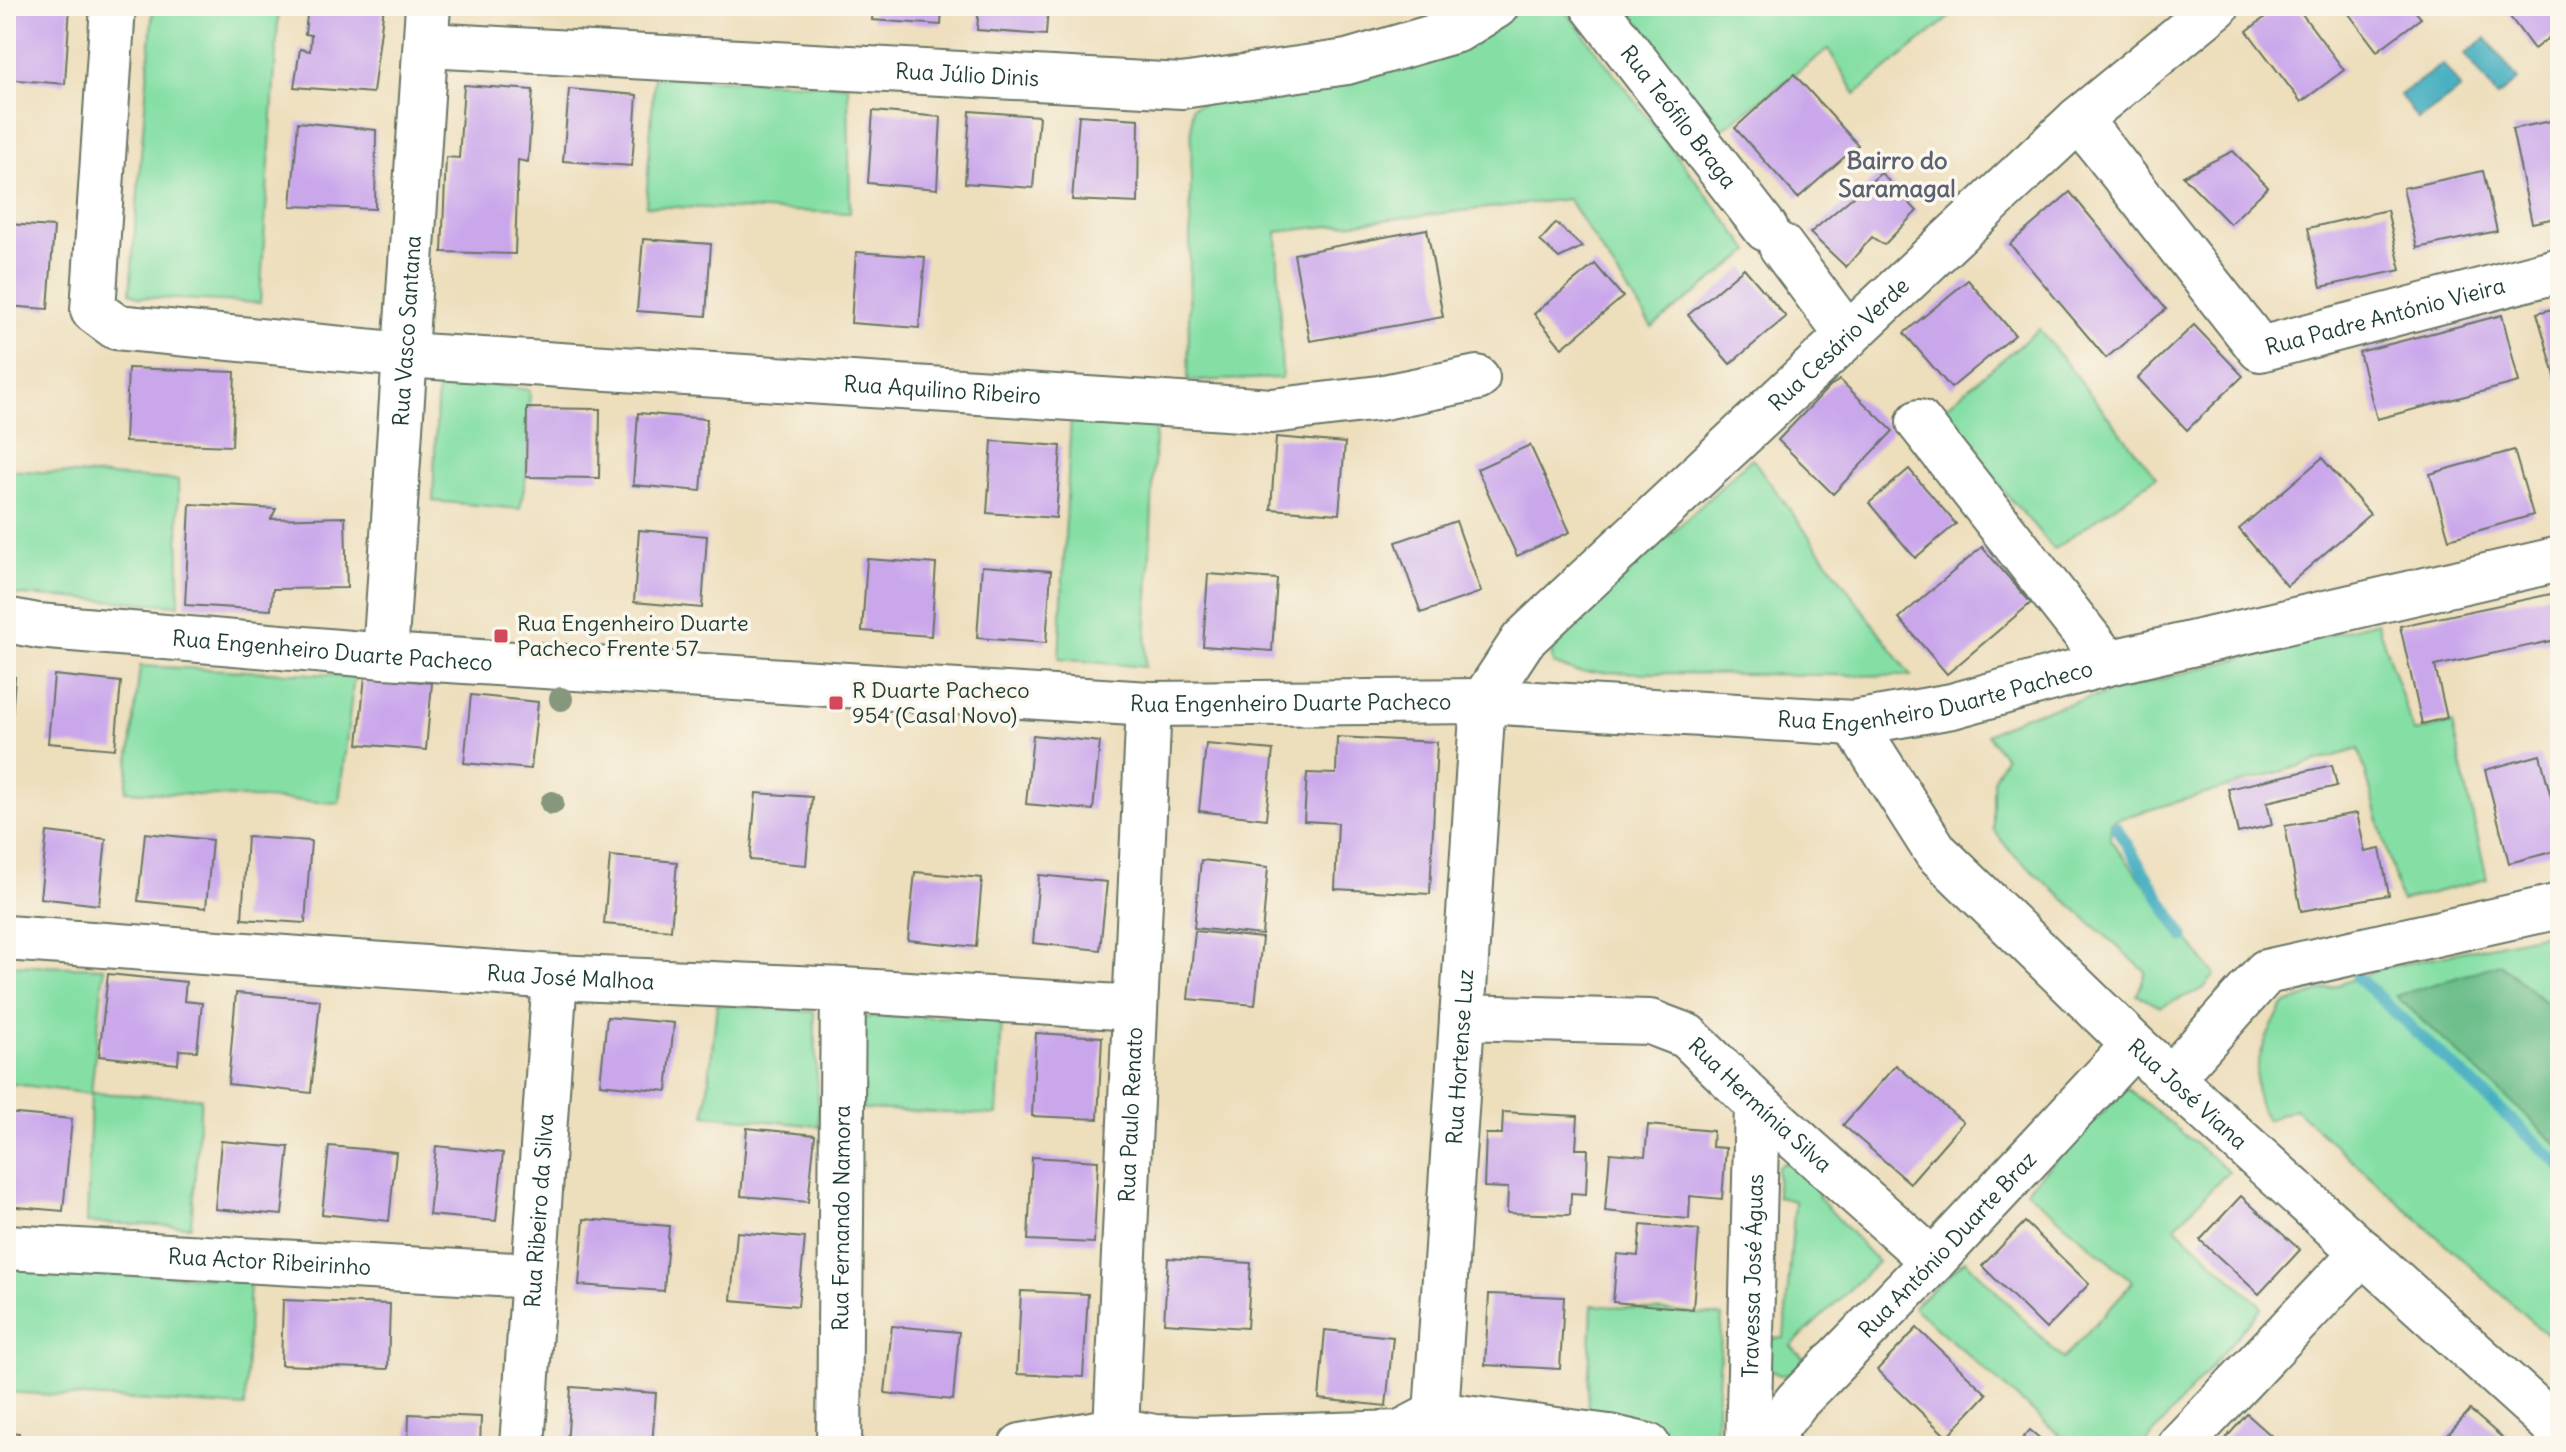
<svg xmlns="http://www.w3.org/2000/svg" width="2566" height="1452" viewBox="0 0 2566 1452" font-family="Delius,sans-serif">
  <rect width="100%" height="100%" fill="#fbf7ec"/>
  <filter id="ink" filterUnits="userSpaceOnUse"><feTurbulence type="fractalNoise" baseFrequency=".0125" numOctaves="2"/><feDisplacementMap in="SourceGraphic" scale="16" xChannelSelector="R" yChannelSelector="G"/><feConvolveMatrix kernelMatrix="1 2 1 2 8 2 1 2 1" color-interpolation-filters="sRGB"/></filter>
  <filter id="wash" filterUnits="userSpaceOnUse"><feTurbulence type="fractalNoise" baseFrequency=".006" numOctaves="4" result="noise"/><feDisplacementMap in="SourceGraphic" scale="32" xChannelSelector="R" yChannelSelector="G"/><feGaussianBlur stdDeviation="1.8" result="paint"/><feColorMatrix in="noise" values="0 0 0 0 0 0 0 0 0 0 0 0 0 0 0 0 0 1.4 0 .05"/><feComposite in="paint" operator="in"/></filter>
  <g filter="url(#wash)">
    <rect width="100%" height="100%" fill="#eddebc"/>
    <!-- green -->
    <g fill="#85dfa5" stroke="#528e6c" stroke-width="2">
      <path d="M153,6h126l-19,297 -122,-6 -8,-5z"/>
      <path d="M1515,6h47l188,245 -98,76 -84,-128 -291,33 5,146 -94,3 4,-274z"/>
      <path d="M1622,6h341l-107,88 -28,-45 -112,85z"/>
      <path d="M654,77l194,8 2,128 -204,-7z"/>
      <path d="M2039,329l117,148 -102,72 -117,-135z"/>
      <path d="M438,377l92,13 -4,87 -6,32 -87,-8z"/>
      <path d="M1071,414l85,1 -11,252 -86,-8z"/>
      <path d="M1752,458l159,218 -335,-4 -23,-8 -2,-18z"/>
      <path d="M6,470l172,10 1,125 -173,-11z"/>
      <path d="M2377,622l37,110 38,-8 35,155 -86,22 -42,-152 -248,72 -1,18 105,136 -12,14 -43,18 -23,-12 9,-23 -136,-121 -17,-22v-49l12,-23 -18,-22 36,-19z"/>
      <path d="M140,666l214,10 -15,127 -213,-12z"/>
      <path d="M2560,931v84l-60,-51 -103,32 163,151v200l-265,-238 -28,11c-25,-37 -3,-79 16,-115l101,-37z"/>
      <path d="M7,965l97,3 -13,125 110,5 -10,128 -104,-3 4,-129 -85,-11z"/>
      <path d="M717,1004l97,8 5,114 -114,-11z"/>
      <path d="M862,1017h140l-5,98 -134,-6z"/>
      <path d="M2127,1088l102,83 -54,55 87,81 -119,139h-71l-159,-139 52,-47 98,99 70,-77 -107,-92z"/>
      <path d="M1783,1163l16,2 29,21 -10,11 60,65 -87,84 13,13 -12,15 -12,1 -9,-4 -9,-31 22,-2 11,-137 -18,-4v-29z"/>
      <path d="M6,1266l244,14 -5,127 -239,-15z"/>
      <path d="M1592,1305l130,11 -7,125 -128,-25z"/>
    </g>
    <!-- forest -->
    <path fill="#6cbe8a" stroke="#467e5f" stroke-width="2" d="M2500,964l60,51v132l-164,-151z"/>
    <!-- water -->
    <g fill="#42adc0" stroke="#30757a" stroke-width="2">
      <path d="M2486,38l32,42 -21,16 -32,-42z"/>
      <path d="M2443,64l18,25 -43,31 -18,-25z"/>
    </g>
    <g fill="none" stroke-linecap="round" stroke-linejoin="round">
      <!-- stream -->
      <g stroke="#42adc0" stroke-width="12">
        <path d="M2116,827l68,110"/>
        <path d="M2357,977l203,188"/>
      </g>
    </g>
    <g id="blocks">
      <!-- building -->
      <g fill="#caa7eb">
        <path d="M6,6h64l-5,78 -59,-5z"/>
        <path d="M308,6h76l-11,87 -79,-6 6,-38 10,2 1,-16 -6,-1z"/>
        <path d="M873,6h69l-1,19 -69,-5z"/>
        <path d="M979,6h69l-2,29 -69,-5z"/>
        <path d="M2280,6h16l48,64 -43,32 -54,-71z"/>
        <path d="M2343,6h68l10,12 -44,33z"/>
        <path d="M2502,6h58v23l-26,20z"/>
        <path d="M1794,74l64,71 -60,53 -63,-70z"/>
        <path d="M464,85l69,5 -5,72 -10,-2 -3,94 -73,-2 4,-95 13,1z"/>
        <path d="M569,89l68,6 -5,71 -69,-5z"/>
        <path d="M873,111l68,6 -4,72 -69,-6z"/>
        <path d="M970,111l69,5 -6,72 -68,-5z"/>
        <path d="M1079,115l60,4 -1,84 -66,-3z"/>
        <path d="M2560,119v98l-28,6 -20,-94z"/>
        <path d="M298,122l78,8 -1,79 -84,-3z"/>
        <path d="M2233,151l35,36 -38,37 -47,-48z"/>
        <path d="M2483,171l14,60 -80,17 -14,-60z"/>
        <path d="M1881,173l36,38 -33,34 -12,-8 -26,30 -36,-34z"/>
        <path d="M2070,192l96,117 -60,49 -96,-114z"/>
        <path d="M2387,210l14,60 -80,17 -13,-59z"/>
        <path d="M1556,223l26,24 -23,11 -19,-17z"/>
        <path d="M6,224l48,3 -6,82 -42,-3z"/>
        <path d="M1427,229l16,88 -133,24 -16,-87z"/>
        <path d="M643,239l68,5 -5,72 -69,-5z"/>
        <path d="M856,252l69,5 -6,71 -68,-5z"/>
        <path d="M1595,264l28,33 -61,51 -28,-34z"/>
        <path d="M1744,268l42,49 -56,47 -42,-49z"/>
        <path d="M1968,280l47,55 -64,53 -47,-55z"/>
        <path d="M2560,307v71l-4,1 -19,-66z"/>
        <path d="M2502,315l17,67 -142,37 -18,-67z"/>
        <path d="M2194,325l49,51 -56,54 -49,-52z"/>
        <path d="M128,368l107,4 -3,74 -107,-4z"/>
        <path d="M1840,380l53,51 -60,63 -55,-54 52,-54z"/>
        <path d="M527,408l73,1 -1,69 -73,-1z"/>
        <path d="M638,413l69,6 -6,72 -68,-6z"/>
        <path d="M1276,437l69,6 -6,71 -68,-5z"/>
        <path d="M992,441l69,5 -5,72 -69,-5z"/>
        <path d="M1530,445l40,87 -53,24 -40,-87z"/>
        <path d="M2514,450l19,65 -84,24 -19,-65z"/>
        <path d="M2322,458l48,56 -83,72 -48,-57z"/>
        <path d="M1909,469l47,55 -41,34 -46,-55z"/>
        <path d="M190,504l86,5 -5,10 74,-2 2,71 -74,1 -2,21 -86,-5z"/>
        <path d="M1456,521l25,71 -60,21 -25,-71z"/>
        <path d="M639,530l68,6 -5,72 -68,-6z"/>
        <path d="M1982,547l49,56 -84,71 -48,-56z"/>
        <path d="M867,559l69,5 -5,72 -69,-5z"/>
        <path d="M982,566l69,5 -5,72 -69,-5z"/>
        <path d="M1208,574l69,5 -5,72 -69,-5z"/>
        <path d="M2560,592v47l-125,27 12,52 -25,6 -22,-98z"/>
        <path d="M54,675l67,7 -6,67 -67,-6z"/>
        <path d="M6,676l9,1 -5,67h-4z"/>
        <path d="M365,676l67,7 -6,67 -68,-6z"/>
        <path d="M471,695l67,7 -7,67 -67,-6z"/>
        <path d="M1033,735l67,7 -7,68 -67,-6z"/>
        <path d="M1337,737l100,5 -7,152 -95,-5 3,-66 -34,-2 3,-48 29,1z"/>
        <path d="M1206,744l67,6 -7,69 -67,-8z"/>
        <path d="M2540,755l20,76v19l-51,13 -24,-93z"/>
        <path d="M2332,765l5,21 -70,16 5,23 -34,8 -10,-44z"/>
        <path d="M756,793l56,4 -6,68 -56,-5z"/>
        <path d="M2357,813l8,39 15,-3 9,46 -88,16 -16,-85z"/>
        <path d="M47,832l59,7 -7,66 -59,-7z"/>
        <path d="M145,833l67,7 -6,68 -68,-7z"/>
        <path d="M247,837l64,4 -6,82 -63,-4z"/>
        <path d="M610,856l67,6 -6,68 -67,-6z"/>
        <path d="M1201,860l67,7 -6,68 -68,-7z"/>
        <path d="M915,872l67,6 -6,69 -68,-7z"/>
        <path d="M1039,875l68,7 -7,68 -67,-7z"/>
        <path d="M1195,931l67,7 -7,67 -67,-6z"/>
        <path d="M108,974l78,8 -2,19 18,2 -5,48 -18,-1 -1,14 -79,-8z"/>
        <path d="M236,993l84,7 -9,93 -83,-9z"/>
        <path d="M607,1017l67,6 -7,68 -67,-7z"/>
        <path d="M1036,1033l66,4 -4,82 -66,-3z"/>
        <path d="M1896,1065l67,57 -53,61 -67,-58z"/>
        <path d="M1503,1112l75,4 -2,33h12l-2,45 -15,-1 -1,22 -63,-2 1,-25 -24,-1 2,-53h16z"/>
        <path d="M6,1113l66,6 -9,92 -57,-5z"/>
        <path d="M1648,1125l65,6 -1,16 14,1 -4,51 -32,-3 -1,23 -84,-8 5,-58 35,3z"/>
        <path d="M747,1128l68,7 -7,67 -67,-6z"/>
        <path d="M221,1141l68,6 -7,68 -67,-6z"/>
        <path d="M329,1146l67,6 -7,69 -67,-7z"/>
        <path d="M436,1146l67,7 -7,68 -67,-6z"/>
        <path d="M1032,1157l66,4 -4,82 -66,-3z"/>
        <path d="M2241,1196l59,54 -41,44 -59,-54z"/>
        <path d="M584,1219l85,7 -5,65 -85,-6z"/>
        <path d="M2025,1222l64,62 -43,45 -64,-63z"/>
        <path d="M1641,1225l58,5 -6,79 -80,-7 4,-48 21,2z"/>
        <path d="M737,1232l68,6 -7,68 -67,-6z"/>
        <path d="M1168,1258l83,5 -4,65 -83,-5z"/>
        <path d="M1021,1291l67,3 -5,83 -66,-3z"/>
        <path d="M1489,1294l75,3 -4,72 -75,-4z"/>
        <path d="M283,1300l107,4 -2,65 -107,-4z"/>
        <path d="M892,1326l67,6 -6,68 -68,-7z"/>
        <path d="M1917,1328l70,66 -40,43 -70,-67z"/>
        <path d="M1325,1330l68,7 -7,69 -67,-7z"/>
        <path d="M571,1387l85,6 -4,53h-85z"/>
        <path d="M2470,1410l42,36h-74z"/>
        <path d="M409,1414l72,3 -1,29h-72z"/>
        <path d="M2247,1414l36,32h-64z"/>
        <path d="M2030,1430l19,16h-33z"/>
        <path d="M6,1432l13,1 -1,13h-12z"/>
        <path d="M48,1440l37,4v2h-37z"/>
      </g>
    </g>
  </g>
  <g filter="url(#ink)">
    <use href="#blocks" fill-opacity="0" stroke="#677564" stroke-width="2"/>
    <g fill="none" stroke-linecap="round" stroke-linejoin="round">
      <defs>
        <g id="minor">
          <path id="s1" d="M113,6l-20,304 23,17 289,28 867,56 107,-13 98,-20"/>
          <path id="s2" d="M1593,6l173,223"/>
          <path id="s3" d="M426,45l756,41 165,-24 110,-32 39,-24"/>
          <path id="s4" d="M2079,119l181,230 300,-79"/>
          <path d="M1781,246l67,90"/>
          <path d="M1919,422l189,241"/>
          <path id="s5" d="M6,620l32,6 347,30 764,48 334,-3 371,22 98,-17 156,-43 452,-104"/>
          <path id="s6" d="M385,656l43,-650"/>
          <path id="s7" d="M1854,723l82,129 198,193 426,386"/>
          <path id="s8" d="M6,938l549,39 288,13 292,18"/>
          <path id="s9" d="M1462,1017l188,5 37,14 70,68 176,157"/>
          <path d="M2171,1078l95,-106 294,-66"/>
          <path id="s10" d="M6,1247l528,29"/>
          <path id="s11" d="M1436,1414l47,-713 40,-61 556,-521 138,-113"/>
          <path d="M1436,1414l173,23 39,9"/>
          <path d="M1116,1430l39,7 45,2 200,-6 36,-19"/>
          <path id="s12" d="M522,1446l33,-469"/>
          <path id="s13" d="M839,1446l4,-456"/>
          <path id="s14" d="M1021,1446l95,-16 33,-726"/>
          <path id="s15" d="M1748,1446l9,-342"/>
          <path id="s16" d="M1762,1446l35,-45 136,-140 201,-216"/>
          <path d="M2179,1446l184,-194"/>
        </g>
      </defs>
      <!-- minor casing -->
      <use href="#minor" stroke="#677564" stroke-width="48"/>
      <!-- minor -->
      <use href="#minor" stroke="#fff" stroke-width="44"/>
    </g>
    <!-- trees -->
    <g fill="#87977e">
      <circle cx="561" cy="699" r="12"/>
      <circle cx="552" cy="803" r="12"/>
    </g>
  </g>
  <!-- markers -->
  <g fill="#d1495b" stroke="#fbf7ec" stroke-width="3">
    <rect x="493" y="628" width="16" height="16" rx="4"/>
    <rect x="828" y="695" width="16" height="16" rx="4"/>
  </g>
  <g text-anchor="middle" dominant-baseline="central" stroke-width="7" stroke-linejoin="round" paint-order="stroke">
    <!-- street labels -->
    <g font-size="22" fill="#1f3d34" stroke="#fbf7ec">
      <text stroke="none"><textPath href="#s3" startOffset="542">Rua Júlio Dinis</textPath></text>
      <text stroke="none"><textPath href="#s2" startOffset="140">Rua Teófilo Braga</textPath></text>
      <text stroke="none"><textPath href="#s4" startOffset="422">Rua Padre António Vieira</textPath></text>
      <text stroke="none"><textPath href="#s6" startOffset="326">Rua Vasco Santana</textPath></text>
      <text stroke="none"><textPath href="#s11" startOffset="1220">Rua Cesário Verde</textPath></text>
      <text stroke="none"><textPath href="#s1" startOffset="1162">Rua Aquilino Ribeiro</textPath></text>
      <text stroke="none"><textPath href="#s5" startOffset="328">Rua Engenheiro Duarte Pacheco</textPath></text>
      <text stroke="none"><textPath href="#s5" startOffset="1936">Rua Engenheiro Duarte Pacheco</textPath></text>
      <text stroke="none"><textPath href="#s5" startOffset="1288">Rua Engenheiro Duarte Pacheco</textPath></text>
      <text stroke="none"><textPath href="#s8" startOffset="566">Rua José Malhoa</textPath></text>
      <text stroke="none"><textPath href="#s11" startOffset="358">Rua Hortense Luz</textPath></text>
      <text stroke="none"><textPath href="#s7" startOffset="502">Rua José Viana</textPath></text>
      <text stroke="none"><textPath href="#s9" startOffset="328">Rua Hermínia Silva</textPath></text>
      <text stroke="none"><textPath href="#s14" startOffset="412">Rua Paulo Renato</textPath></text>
      <text stroke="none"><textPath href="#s12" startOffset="236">Rua Ribeiro da Silva</textPath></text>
      <text stroke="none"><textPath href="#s13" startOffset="228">Rua Fernando Namora</textPath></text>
      <text stroke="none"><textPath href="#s16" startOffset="274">Rua António Duarte Braz</textPath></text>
      <text stroke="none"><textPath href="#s10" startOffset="264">Rua Actor Ribeirinho</textPath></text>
      <text stroke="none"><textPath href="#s15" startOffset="170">Travessa José Águas</textPath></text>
    </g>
    <!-- poi labels -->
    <g font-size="22" fill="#1f3d34" stroke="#fbf7ec" text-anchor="start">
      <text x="517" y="623">Rua Engenheiro Duarte<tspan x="517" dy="25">Pacheco Frente 57</tspan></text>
      <text x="852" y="690">R Duarte Pacheco<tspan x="852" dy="25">954 (Casal Novo)</tspan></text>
    </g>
    <!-- neighbourhood labels -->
    <g font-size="24" font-weight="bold" fill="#5b6274" stroke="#fbf7ec">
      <text x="1897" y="160">Bairro do<tspan x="1897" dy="28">Saramagal</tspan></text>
    </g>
  </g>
  <!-- margin -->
  <rect width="2566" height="1452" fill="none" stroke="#fbf7ec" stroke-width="32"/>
</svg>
